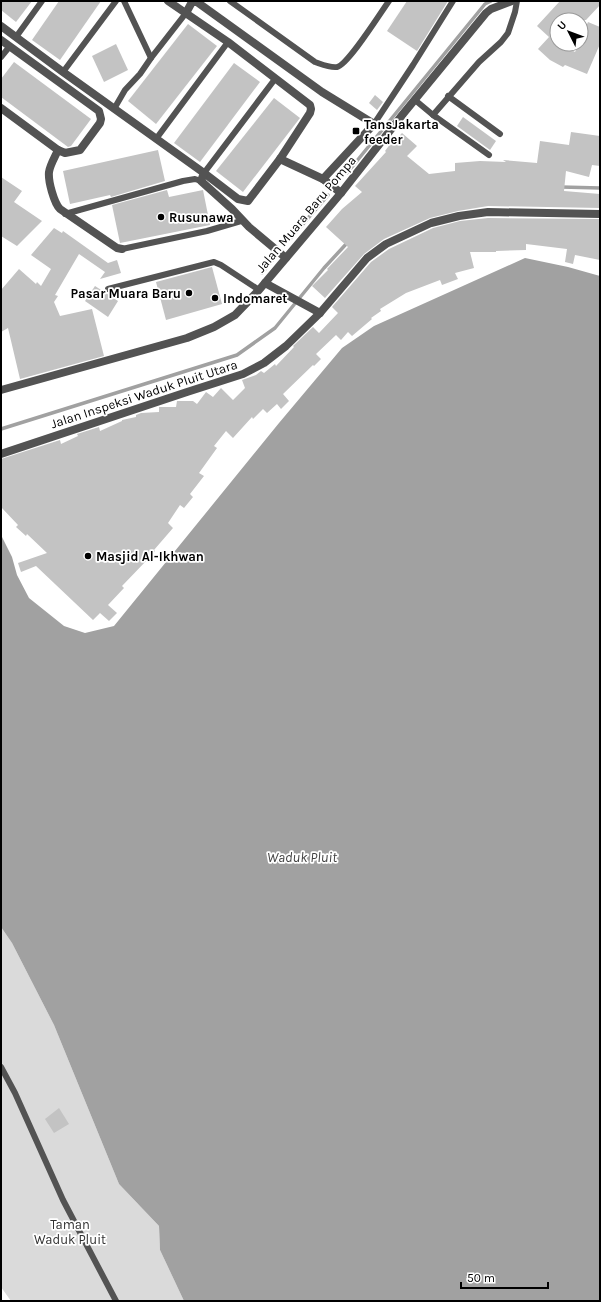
<svg xmlns="http://www.w3.org/2000/svg" width="601" height="1302" viewBox="0 0 601 1302" font-family="Karla,sans-serif">
  <rect width="100%" height="100%" fill="#fff"/>
  <!-- green -->
  <path fill="#dadada" d="M1,927l11,16 42,82 65,159 40,42 1,24 24,51h-173l-10,-14z"/>
  <!-- water -->
  <path fill="#a1a1a1" d="M525,258l43,9 32,9v1025h-416l-24,-51 -1,-24 -40,-42 -65,-159 -42,-82 -11,-16v-392l11,22 5,18 12,23 35,28 21,7 29,-7 165,-203 63,-75 32,-22z"/>
  <g fill="none" stroke-linecap="round" stroke-linejoin="round">
    <!-- stream -->
    <g stroke="#a1a1a1" stroke-width="3.5">
      <path d="M347,173l138,-169 6,-3"/>
      <path d="M561,187l39,1"/>
      <path d="M290,239l38,-44"/>
      <path d="M262,273l13,-16"/>
      <path d="M1,429l236,-74 38,-27 49,-60 24,-26"/>
    </g>
  </g>
  <!-- building -->
  <g fill="#c3c3c3">
    <path d="M1,1h31l-16,21 -15,-12z"/>
    <path d="M59,1h42l-41,59 -28,-20z"/>
    <path d="M407,1h41l-31,50 -30,-20z"/>
    <path d="M560,1h40v4l-14,15h-29v24h4l14,8 4,-8h2v-6l7,-16 12,5v17l-13,30 -22,-9 -2,2 -13,-7 -12,-11 11,-12 -12,-11z"/>
    <path d="M188,24l29,22 -61,78 -28,-23z"/>
    <path d="M116,44l12,26 -24,12 -12,-26z"/>
    <path d="M14,62l77,57 -20,27 -3,1 -67,-50v-18z"/>
    <path d="M234,63l26,19 -60,80 -26,-19z"/>
    <path d="M375,95l8,7 -6,8 -8,-7z"/>
    <path d="M274,98l26,20 -57,74 -27,-21z"/>
    <path d="M463,117l33,24 -6,9 -33,-24z"/>
    <path d="M571,132l29,4v30l-8,-1 -3,12 -23,-6 -2,20 36,3v14l-112,-2 -30,5 -28,7 -46,21 -20,15 -39,44 -13,-12 16,-16 -1,-1 21,-22 -22,-20 16,-18 20,-17 -7,-6 31,-34 -1,-1 6,-8 1,1 10,-11 15,13 -10,10 22,18 26,-3v-8l25,-2 26,1 -3,-2 34,3 3,-22 29,4z"/>
    <path d="M158,150l7,31 -54,16 -1,-2 -40,9 -7,-33z"/>
    <path d="M1,177l21,14 -8,11 28,19 -25,25 -16,-10z"/>
    <path d="M167,190l2,7 34,-7 7,35 -90,18 -8,-38z"/>
    <path d="M488,218l112,1v41l-25,-5 -2,9 -8,-2 2,-13 -41,-5v6l-30,1v1h-26l4,16 -19,5 3,6 -16,6 -2,-5 -34,13 -26,16 1,2 -10,7 1,1 -20,17 -4,-4 -7,8 -5,-5 -20,19 5,5 -7,7 -1,-1 -30,29 6,7 -8,8 -4,-5 -10,9 -4,-4 -10,10 -1,-2 -19,21 -7,-7 -12,15 3,2 -18,25 5,3 -14,18 3,3 -9,11 -4,-3 -12,18 5,5 -19,22 1,1 -8,9 -25,26 2,2 -16,17 9,8 -8,8 -9,-8 -7,7 -57,-54 -15,6 -3,-9 29,-10 -20,-19 -1,2 -10,-9 2,-2 -17,-18v-48l59,-19 1,4 17,-8 -1,-2 22,-7 1,4 22,-10v-1l14,-3v-2l5,-2 18,-1v-5h17l1,-6h16l4,3 9,-12 7,5 8,-9 12,12 12,-12 -3,-8 14,-5 5,-4 3,2 11,-9 1,2 18,-19 -1,-1 20,-19 6,6 19,-20 -6,-6 39,-45 18,-13 44,-21 27,-7z"/>
    <path d="M54,228l8,5 1,-2 45,32 9,-3 4,13 -21,6 5,-7 -26,-18 -24,41 3,1 -4,6 6,14 32,-7 12,47 -84,23 -12,-51 -7,4v-42l18,-21 17,15 1,-2 4,4 10,-17 -20,-14z"/>
    <path d="M212,267l10,37 -56,16 -10,-38z"/>
    <path d="M95,286l23,15 -10,16 -23,-16z"/>
    <path d="M59,1108l10,16 -15,9 -9,-14z"/>
  </g>
  <g fill="none" stroke-linecap="round" stroke-linejoin="round">
    <!-- service -->
    <g stroke="#535353" stroke-width="6">
      <path d="M124,1l27,57"/>
      <path d="M230,1l85,61c6,2 15,6 22,5 11,-2 44,-55 52,-66"/>
      <path d="M16,37l26,-36"/>
      <path d="M1,57l9,-11"/>
      <path d="M63,72l53,-71"/>
      <path d="M448,96l52,38"/>
      <path d="M415,100l18,15 56,40"/>
      <path d="M114,109l11,-19 15,-16 11,-16 35,-45"/>
      <path d="M433,115l46,-53 22,-20 7,-9 7,-21 2,-11"/>
      <path d="M374,124l39,-59 40,-64"/>
      <path d="M156,139l72,-97"/>
      <path d="M204,173l71,-94"/>
      <path d="M65,214l118,-33 12,-2 6,2"/>
      <path d="M122,249l85,-18 34,-10"/>
      <path d="M108,289l106,-27 7,3 38,25"/>
      <path d="M1,1067l14,26 48,107 53,101"/>
    </g>
    <!-- minor -->
    <g stroke="#535353" stroke-width="8">
      <path d="M186,13l6,-11h5l125,90 52,32 -51,55 18,14"/>
      <path d="M1,26l62,46 141,101 34,26 10,2 32,-42 30,-46 1,-4 -1,-4 -82,-63 -60,-41"/>
      <path d="M1,40l98,71 2,8 -1,4 -20,27 -15,3 -7,-3c-3,7 -8,15 -9,22 -1,9 5,31 11,37l57,39 5,1"/>
      <path d="M1,108l57,42"/>
      <path d="M280,159l43,20"/>
      <path d="M204,173l-3,8 31,28 17,18 37,31"/>
      <path d="M265,283l55,30"/>
      <path d="M1,454l186,-62 56,-18 21,-11 22,-17 34,-33 47,-55 19,-14 45,-21 28,-7 29,-4 112,2"/>
    </g>
    <!-- tertiary -->
    <path stroke="#535353" stroke-width="8" d="M1,390l186,-52 27,-11 21,-12 24,-25 82,-97 62,-79 83,-101 5,-4 21,-8"/>
  </g>
  <!-- markers -->
  <g fill="#000" stroke="#fff" stroke-width="1.5">
    <rect x="352" y="127" width="8" height="8" rx="2"/>
    <circle cx="161" cy="217" r="4"/>
    <circle cx="189" cy="293" r="4"/>
    <circle cx="215" cy="298" r="4"/>
    <circle cx="88" cy="556" r="4"/>
  </g>
  <g text-anchor="middle" dominant-baseline="central" stroke-width="3.5" stroke-linejoin="round" paint-order="stroke">
    <!-- poi labels -->
    <g font-size="13" font-weight="bold" fill="#000" stroke="#fff" text-anchor="start">
      <text x="364" y="124">TansJakarta<tspan x="364" dy="15">feeder</tspan></text>
      <text x="169" y="217">Rusunawa</text>
      <text x="181" y="293" text-anchor="end">Pasar Muara Baru</text>
      <text x="223" y="298">Indomaret</text>
      <text x="96" y="556">Masjid Al-Ikhwan</text>
    </g>
    <!-- street labels -->
    <g font-size="13" fill="#000" stroke="#fff">
      <text transform="translate(306 214) rotate(-50)">Jalan Muara Baru Pompa</text>
      <text transform="translate(144 394) rotate(-18)">Jalan Inspeksi Waduk Pluit Utara</text>
    </g>
    <!-- park labels -->
    <g font-size="13" fill="#313131" stroke="#fff">
      <text x="70" y="1224">Taman<tspan x="70" dy="15">Waduk Pluit</tspan></text>
    </g>
    <!-- water labels -->
    <g font-size="14" font-style="italic" fill="#424242" stroke="#fff">
      <text x="302" y="857">Waduk Pluit</text>
    </g>
  </g>
  <!-- border -->
  <rect width="601" height="1302" fill="none" stroke="#000000" stroke-width="4"/>
  <!-- north arrow -->
  <g transform="translate(569 32) rotate(312)"><circle r="19" fill="#ffffff" stroke="#999999"/>
  <path d="M0-3L7 15L0 10L-7 15Z" fill="#000000"/>
  <text y="-6" font-size="11" font-weight="bold" text-anchor="middle" fill="#000000">U</text>
  </g>
  <!-- scale -->
  <path d="M461 1282v6h87v-6" fill="none" stroke="#000000" stroke-width="2"/>
  <text x="467" y="1282" font-size="12" fill="#000000" stroke="#ffffff" stroke-width="3" paint-order="stroke">50 m</text>
</svg>
